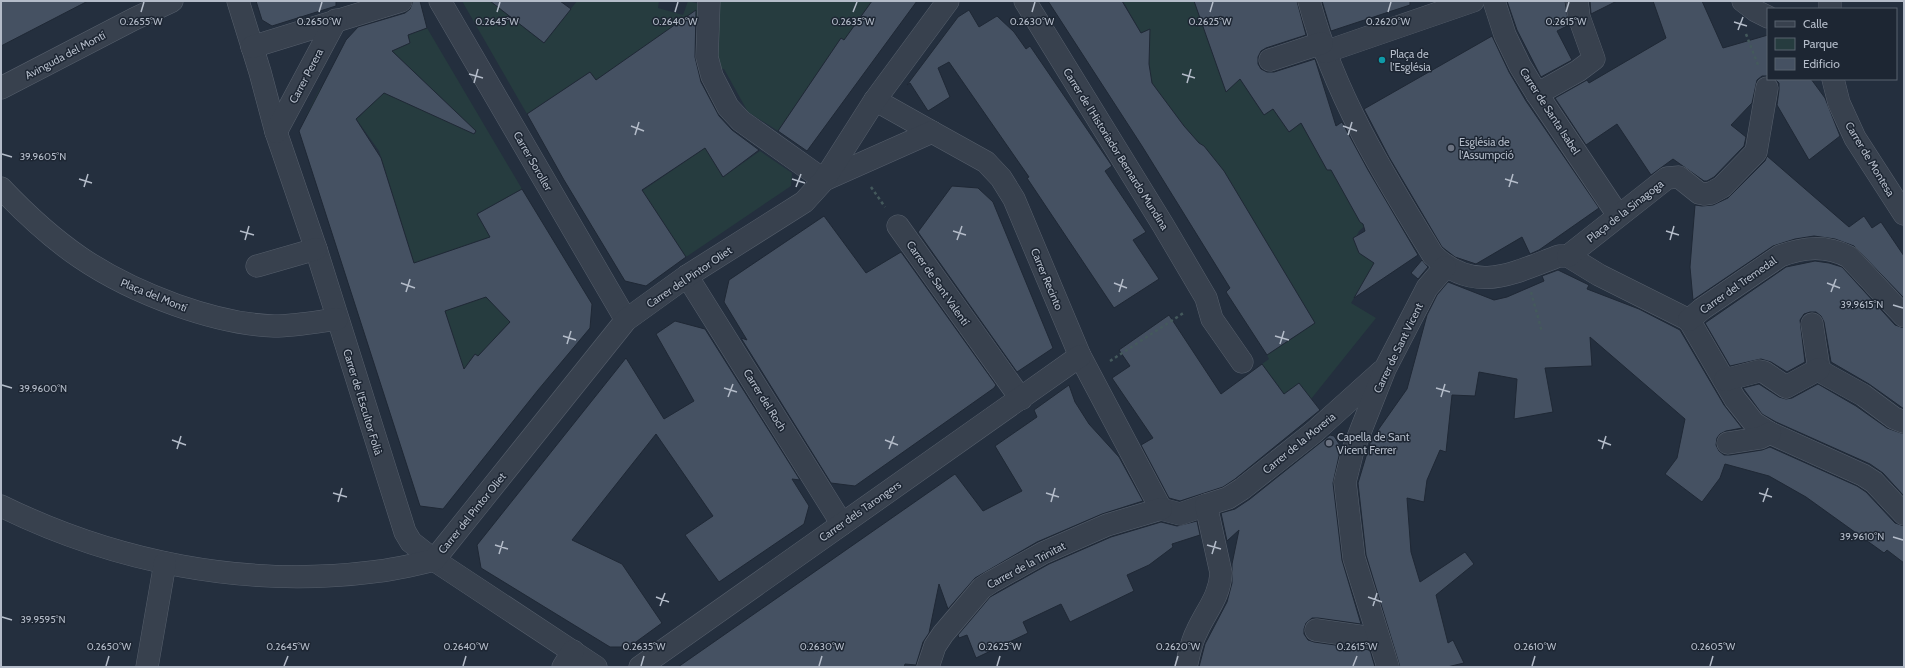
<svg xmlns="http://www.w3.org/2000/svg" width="1905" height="668" viewBox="0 0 1905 668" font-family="Cabin,sans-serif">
  <rect width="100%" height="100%" fill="#242f3e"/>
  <!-- green -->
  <g fill="#263c3f">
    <path d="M462,1h29l53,42 33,-42h82l-1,7 25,7 5,-14 12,3 -2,18 -27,6 -73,54 -8,-10 -63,42z"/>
    <path d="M718,1h154l-28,39 -3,-2 -63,93 -30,-19 -24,-43h-5l-4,-15z"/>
    <path d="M1123,1h71l29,82 17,-4 23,35 10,-5 16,23 6,-5 3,-9 29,52h4l35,55 -7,6 -5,10 5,12 16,10 -24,40 25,15 -65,81 -27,-5 -22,-30 7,-5 -2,-4 48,-32 -75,-122 -41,-58 -15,-17 -33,-44 -2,-18 1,-35 -9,4z"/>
    <path d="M427,28l95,161 -44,25 77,29 19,31 -72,40 8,8 -11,11 5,9 43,38 -17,20 -55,-46 -16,22 -11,27 -34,-140 -35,-112 -22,-31 -19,18 -31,-24 13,-26 39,29 11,-11 -16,-12 8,-11 90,25 -60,-57 18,-8 -2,-8z"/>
    <path d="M705,148l18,29 37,-26 32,22 -1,13 -105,71 -44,-66z"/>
  </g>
  <!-- building -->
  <g fill="#455162" stroke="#1f2835" fill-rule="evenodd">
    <path d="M1,1h87l-87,45z"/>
    <path d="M256,1h80v5l-64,20 -10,-6z"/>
    <path d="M413,1h7l7,27 -19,7 2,8 -18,8 84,80 -2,3 -90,-41 -28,26 25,39 33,105 76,-26 -13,-23 45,-25 70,115 -2,24 -52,62 -95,119 -23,-3 -121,-375 47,-91 12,-13 47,-14 5,-4zM486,297l24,25 -32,34 -3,-2 -11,15 -19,-58z"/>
    <path d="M490,1h70l11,8 -27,34z"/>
    <path d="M872,1h45l-110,150 -29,-20 63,-93 3,2z"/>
    <path d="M1048,1h74l19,32 9,-4 -1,35 3,19 32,43 15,17 5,3 20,25 91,152 -48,32 -41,-63 4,-4 -88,-142z"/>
    <path d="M1194,1h103l9,34 -40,13 -5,3 -3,6v7l3,5 6,3h7l41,-13 21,67 6,-4 26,48 50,85 -64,43 20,-35 -15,-10 -6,-15 12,-7 -2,-7 -3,-2 -29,-52h-4l-26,-47 -12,9 -16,-23 -9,6 -24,-36 -14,13z"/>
    <path d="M1322,1h88v4l-79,26z"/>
    <path d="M1507,1h58l4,24 -12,6 15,29 -31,17 -24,-47z"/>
    <path d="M1590,1h27l-26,13z"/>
    <path d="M1653,1h49l21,47 45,-13v41h-6l-5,4 -5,23 -21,22 15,12 -2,9 -30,31 -7,4h-3l-31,-22 -22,16 -34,-51 -31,21 -31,-47 32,-18 2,3 77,-45z"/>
    <path d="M696,10l-1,47 6,25 18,34 13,14 27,20 -36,27 -18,-29 -63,42 44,67 -40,29 -21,-5 -61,-101 -37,-66 63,-42 6,8z"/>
    <path d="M969,10l10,17 18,-11 17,16 12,17 4,-3 78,114 4,6 -7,5 41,61 -13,8 26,39 -45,29 -87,-130 2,-1 -80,-115 -11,6 12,29 -22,14 -18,-28 -3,2 51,-68z"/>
    <path d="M1492,36l17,36 17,29 73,107 -60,42 -9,4 -8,-17 -46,27 -21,-7 -13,-10 -53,-90 -25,-48z"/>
    <path d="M1775,79h36l14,19 15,38 -31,24 -32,-55 2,-15v-7z"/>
    <path d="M1767,156l82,71 15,-11 8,12 9,-6 23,34v42l-50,-52 -19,-7 -21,-3 -19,3 -22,7 -80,54 -3,-33 5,-62 7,1 11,-1 15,-7 37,-37z"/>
    <path d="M952,186l26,2 15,14 60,146 -36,24 -99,-140z"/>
    <path d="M824,216l42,57 35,-21 95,133 -2,3 -139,98 -24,-3 -90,-145 6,2 -23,-38 5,-22z"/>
    <path d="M1422,260l6,7 -10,12 -7,-6z"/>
    <path d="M1815,261l14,2 13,4 53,58 9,3v81l-35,-25 -38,-22 -7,-40 -3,-6 -5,-4h-6l-6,2 -4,6 5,42 -18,10 -16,-10 -10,-3 -31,7 -25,-43 81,-56z"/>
    <path d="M1558,270l31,15 -2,4 52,20 41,21 44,75 18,23 -16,3 -6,3 -3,4 -1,7 3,6 5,4h6l32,-5 8,-3 87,39 9,6 29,31 9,3v37l-17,-13 -3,3 -78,-56 -37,-21 -44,-12 -5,14 -18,24 -37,-28 12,-16 8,-39 -95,-82 2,29 -47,2 8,44 -39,7 3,-40 -38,-7 -4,24 -23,-1 -6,57 -6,-2 -13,30 -3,22 -17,-4 4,54 9,30 45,-30 9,12 -38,31 12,48 5,-3 11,23 -17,4h-47l-34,-112 -8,-72 13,-43 36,-51 20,-74 10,-20 11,-13 46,18 13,-3 37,-16 -2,-5z"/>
    <path d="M1169,315l52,79 41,-30 22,30 15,-11 21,27 -85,69 -12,8 -43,14 -11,-3 -28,-53 12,-7 -41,-60 18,-12 -11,-16z"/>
    <path d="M675,321l30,8 95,151 -8,-1 17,27 -5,18 -85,58 -34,-47 28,-19 -57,-82 -84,106 50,24 40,59 -33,24h-19l-129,-79 -4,-23 149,-187 38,61 30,-18 -38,-67z"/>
    <path d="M1759,384l20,13 7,2 6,-1 26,-14 38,22 31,22 17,6v62l-21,-23 -13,-9 -94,-42 -14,-8 -19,-26z"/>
    <path d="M1069,385l6,17 14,22 30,33 24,44 -41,13 -65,28 -62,36 -27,31 -9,-25 -10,49 -6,9 -7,23 -11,-1 -1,3h-226l277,-193 28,37 39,-20 -27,-45 42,-29 -3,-7z"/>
    <path d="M1330,435l4,1 7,11 -8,36 9,77 19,64 -43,-6h-6l-6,5 -2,6v5l4,6 6,2 56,8 5,17h-176l6,-23 22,-42 5,-19v-19l7,-34 -12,11 -6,-28 14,-4 15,-10z"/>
    <path d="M1197,521l3,14 -28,9 1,3 -24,18 -22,10 7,16 -64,31 -9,-18 -38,18 5,11 -52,25 -9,-23 -8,3 -1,-3 32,-38 59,-33 62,-27 50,-15 16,4z"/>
  </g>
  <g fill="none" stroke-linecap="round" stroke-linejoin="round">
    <defs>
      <g id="minor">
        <path d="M238,1l22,71 16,60 40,117 89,283 6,10 23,18 162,107"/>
        <path d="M440,1l186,319"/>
        <path d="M709,1l-2,56 5,19 16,31 13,14 83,59"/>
        <path d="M1025,1l138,224 43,73 6,21 30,43"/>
        <path d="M1309,1c25,93 74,173 124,254 42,40 80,18 126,1h9l31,19 90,45"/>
        <path d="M1494,1l11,34 15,31 17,28 81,121"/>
        <path d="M1743,1l13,10 12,6"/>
        <path d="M1830,9v-8"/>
        <path d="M252,47l149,-46"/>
        <path d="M1325,52l148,-51"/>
        <path d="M1270,60l52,-17"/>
        <path d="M1833,79l6,24 16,35 49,76"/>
        <path d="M1,88l133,-69 38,-18"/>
        <path d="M1537,94l41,-23 16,-12 -15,-42 -2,-16"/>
        <path d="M875,100l57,32"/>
        <path d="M276,132l60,-112"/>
        <path d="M824,180l108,-48 54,30 15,16 13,21 66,157 81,153"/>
        <path d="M1,188c54,57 100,90 175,117 31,11 65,20 98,21 21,0 42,-4 63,-7"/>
        <path d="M898,226l123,173"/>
        <path d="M1568,256l99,-78 12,-1 20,16 5,1 7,-1 11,-6 34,-35 11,-64"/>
        <path d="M257,266l59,-17"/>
        <path d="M687,276l155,248"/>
        <path d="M1689,320l46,79 19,24 16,10 93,42 11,7 30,32"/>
        <path d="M1689,320l13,-11 78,-53c24,-9 46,-11 69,1l55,59"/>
        <path d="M1812,324l7,45 6,5 38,21 31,23 10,4"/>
        <path d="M1725,380l34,-9 5,1 22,15 33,-18"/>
        <path d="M1728,443l32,-5 10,-5"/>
        <path d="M1,506c114,56 244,82 371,66 21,-2 42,-7 62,-12l192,-240 61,-44 117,-74 20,-22 51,-80 73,-99"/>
        <path d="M1161,509l19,5 26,-9"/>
        <path d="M1316,630l63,9"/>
        <path d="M147,667l18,-104"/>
        <path d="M563,667l10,-16"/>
        <path d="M640,667l440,-311"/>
        <path d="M928,667l7,-21 8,-12 39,-46 9,-6 52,-29 64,-28 54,-16"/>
        <path d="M1186,667c3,-12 5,-25 11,-36 9,-20 23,-35 24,-58l-15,-68 22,-7 14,-9 71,-56 69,-62"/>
        <path d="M1388,667l-34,-109 -9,-76 8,-32 32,-81 42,-81 18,-21"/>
      </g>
    </defs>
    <!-- minor casing -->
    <use href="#minor" stroke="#565f6c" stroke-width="23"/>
    <!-- path -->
    <g stroke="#44595c" stroke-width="2.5" stroke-dasharray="3 3" stroke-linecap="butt">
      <path d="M1746,34l12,31"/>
      <path d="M871,187l14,20"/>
      <path d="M1531,292l11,40"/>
      <path d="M1110,361l75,-49"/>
    </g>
    <!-- minor -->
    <use href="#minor" stroke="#38414e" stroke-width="22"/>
  </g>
  <!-- ticks -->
  <path fill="none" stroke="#b4bcc9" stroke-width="1.5" d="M141,12l3,-10M319,12l3,-10M497,12l3,-10M675,12l3,-10M853,12l4,-10M1032,12l3,-10M1210,12l3,-10M1388,12l3,-10M1566,12l3,-10M1734,22l13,4M1738,30l5,-13M469,74l14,4M1182,74l13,4M474,83l4,-14M1187,83l4,-14M631,126l13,5M1343,126l14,5M635,135l4,-13M1348,135l4,-13M2,154l10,3M79,179l13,4M792,179l13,4M1505,179l13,4M84,187l4,-13M796,187l5,-13M1509,187l4,-13M240,231l14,4M953,231l13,4M1666,231l13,4M245,240l4,-14M957,240l5,-14M1670,240l4,-14M401,283l14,5M1114,283l13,5M1827,283l13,5M406,292l4,-13M1119,292l4,-13M1831,292l5,-13M1893,305l10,3M563,336l13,4M1275,336l14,4M567,344l4,-13M1280,344l4,-13M2,385l10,3M724,388l13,4M1436,388l14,4M728,397l5,-13M1441,397l4,-13M172,440l14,5M885,440l13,5M1598,440l13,5M177,449l4,-13M889,449l5,-13M1602,449l4,-13M333,493l14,4M1046,493l13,4M1759,493l13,4M338,502l4,-14M1051,502l4,-14M1763,502l5,-14M1893,537l10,3M495,545l13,4M1207,545l14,4M499,554l4,-13M1212,554l4,-13M656,597l13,5M1368,597l14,5M660,606l5,-13M1373,606l4,-13M2,617l10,3M106,666l3,-10M284,666l4,-10M463,666l3,-10M641,666l3,-10M819,666l3,-10M997,666l3,-10M1175,666l3,-10M1353,666l4,-10M1532,666l3,-10M1710,666l3,-10"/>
  <!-- markers -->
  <circle fill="#0f9aa8" stroke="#1d2633" stroke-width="1.5" cx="1382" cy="60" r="4"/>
  <g fill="#6b7280" stroke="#1d2633" stroke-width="1.5">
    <circle cx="1451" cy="148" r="4"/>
    <circle cx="1329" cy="443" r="4"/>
  </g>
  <g text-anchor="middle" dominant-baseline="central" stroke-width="3" stroke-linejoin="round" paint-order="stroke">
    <!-- poi labels -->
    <g font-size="11" fill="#b4bcc9" stroke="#1d2633" text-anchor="start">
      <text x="1390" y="54">Plaça de<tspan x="1390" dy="13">l'Església</tspan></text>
      <text x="1459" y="142">Església de<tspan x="1459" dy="13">l'Assumpció</tspan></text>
      <text x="1337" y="437">Capella de Sant<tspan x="1337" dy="13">Vicent Ferrer</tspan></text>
    </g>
    <!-- street labels -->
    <g font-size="11" fill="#b4bcc9" stroke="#1d2633">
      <text transform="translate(65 55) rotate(-28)">Avinguda del Montí</text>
      <text transform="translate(306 76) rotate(-62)">Carrer Perera</text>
      <text transform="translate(1550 111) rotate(57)">Carrer de Santa Isabel</text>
      <text transform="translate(1116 149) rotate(58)">Carrer de l'Historiador Bernardo Mundina</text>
      <text transform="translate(1870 159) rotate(59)">Carrer de Montesa</text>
      <text transform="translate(533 161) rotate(60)">Carrer Soroller</text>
      <text transform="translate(1625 211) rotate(-38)">Plaça de la Sinagoga</text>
      <text transform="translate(689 277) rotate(-34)">Carrer del Pintor Oliet</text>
      <text transform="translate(1047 279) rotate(67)">Carrer Recinto</text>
      <text transform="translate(938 283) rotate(55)">Carrer de Sant Valentí</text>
      <text transform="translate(1738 285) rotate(-35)">Carrer del Tremedal</text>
      <text transform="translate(154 295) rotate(22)">Plaça del Montí</text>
      <text transform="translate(1398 348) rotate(-64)">Carrer de Sant Vicent</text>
      <text transform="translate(765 400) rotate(58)">Carrer del Roch</text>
      <text transform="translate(363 402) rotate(73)">Carrer de l'Escultor Folià</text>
      <text transform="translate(1299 443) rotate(-39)">Carrer de la Moreria</text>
      <text transform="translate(860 511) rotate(-35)">Carrer dels Tarongers</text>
      <text transform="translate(472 513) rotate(-51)">Carrer del Pintor Oliet</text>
      <text transform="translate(1026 565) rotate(-28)">Carrer de la Trinitat</text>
    </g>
  </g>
  <g font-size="10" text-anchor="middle" fill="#b4bcc9" stroke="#1d2633" stroke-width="3" stroke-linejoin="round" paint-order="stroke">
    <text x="141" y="25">0.2655°W</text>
    <text x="319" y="25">0.2650°W</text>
    <text x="497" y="25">0.2645°W</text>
    <text x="675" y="25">0.2640°W</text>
    <text x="853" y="25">0.2635°W</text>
    <text x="1032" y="25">0.2630°W</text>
    <text x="1210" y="25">0.2625°W</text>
    <text x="1388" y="25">0.2620°W</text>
    <text x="1566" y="25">0.2615°W</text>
    <text x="43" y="160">39.9605°N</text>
    <text x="1862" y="308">39.9615°N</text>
    <text x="43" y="392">39.9600°N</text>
    <text x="1862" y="540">39.9610°N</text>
    <text x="43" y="623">39.9595°N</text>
    <text x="109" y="650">0.2650°W</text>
    <text x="288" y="650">0.2645°W</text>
    <text x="466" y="650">0.2640°W</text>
    <text x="644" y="650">0.2635°W</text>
    <text x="822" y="650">0.2630°W</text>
    <text x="1000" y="650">0.2625°W</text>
    <text x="1178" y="650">0.2620°W</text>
    <text x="1357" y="650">0.2615°W</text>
    <text x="1535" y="650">0.2610°W</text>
    <text x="1713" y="650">0.2605°W</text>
  </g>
  <!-- border -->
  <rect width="1905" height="668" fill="none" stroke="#b4bcc9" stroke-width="4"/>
  <!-- legend -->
  <rect x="1767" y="8" width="130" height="72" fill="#1d2633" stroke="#59626f"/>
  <rect x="1775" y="21" width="20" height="6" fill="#38414e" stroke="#59626f"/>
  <text x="1803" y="28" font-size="12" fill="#b4bcc9">Calle</text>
  <rect x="1775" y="38" width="20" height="12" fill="#263c3f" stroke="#59626f"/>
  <text x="1803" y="48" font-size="12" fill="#b4bcc9">Parque</text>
  <rect x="1775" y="58" width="20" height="12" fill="#455162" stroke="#59626f"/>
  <text x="1803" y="68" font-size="12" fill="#b4bcc9">Edificio</text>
</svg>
